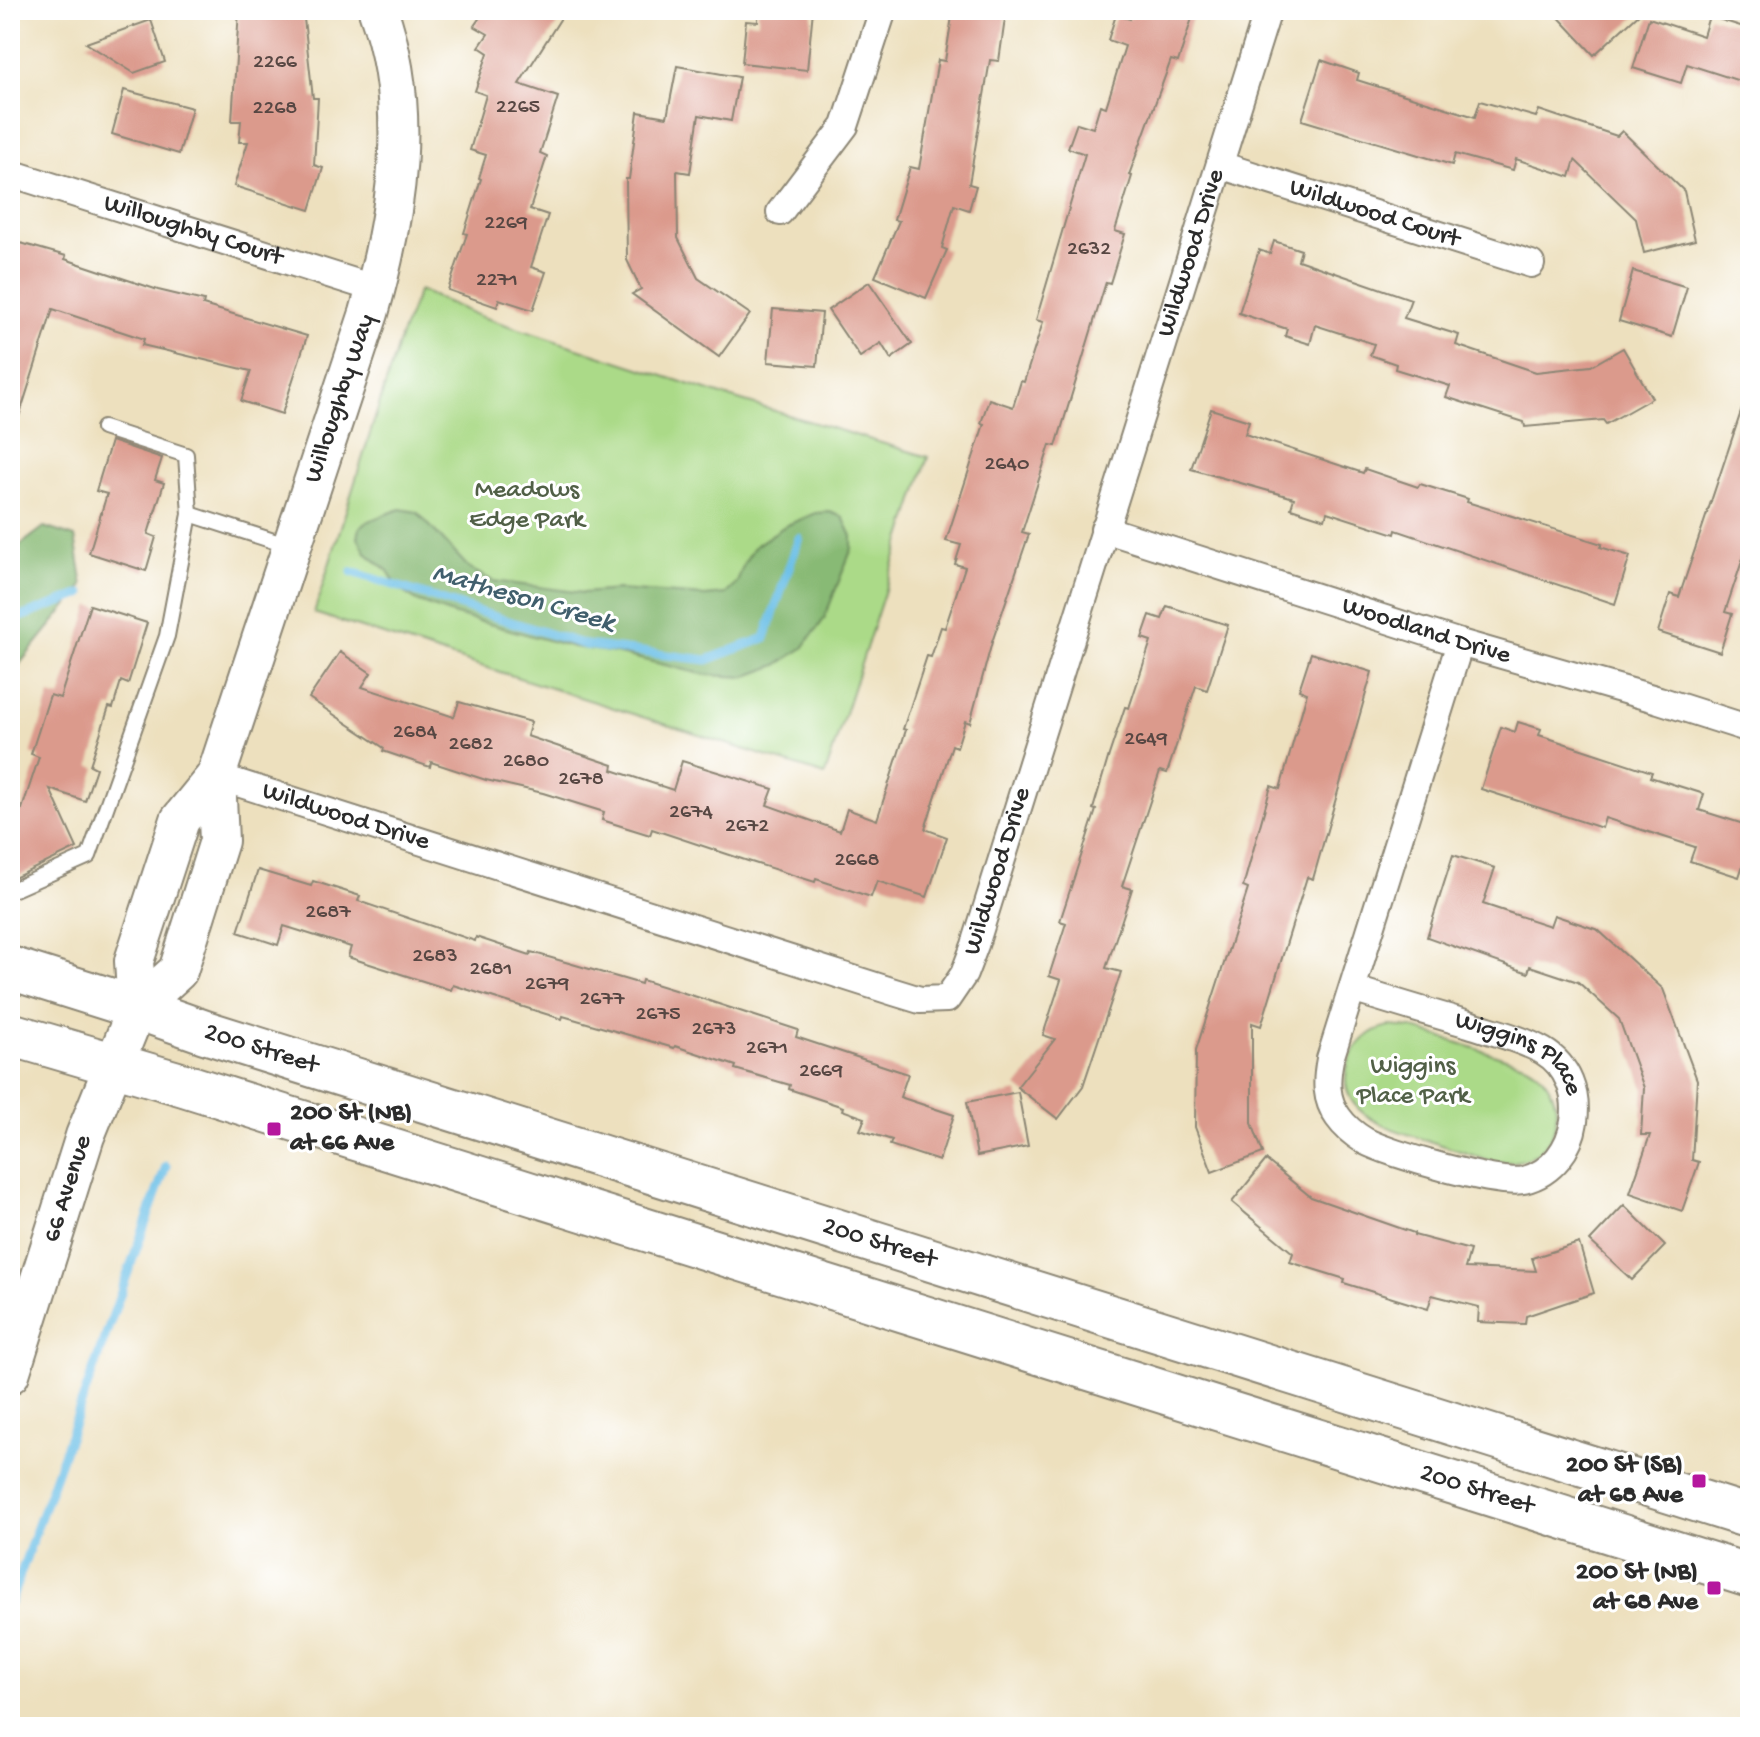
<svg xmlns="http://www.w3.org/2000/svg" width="1760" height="1737" viewBox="0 0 1760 1737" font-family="'Gochi Hand',sans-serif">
  <rect width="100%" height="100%" fill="#fff"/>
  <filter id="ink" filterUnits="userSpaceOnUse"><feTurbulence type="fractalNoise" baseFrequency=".0125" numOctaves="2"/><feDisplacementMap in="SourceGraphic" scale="16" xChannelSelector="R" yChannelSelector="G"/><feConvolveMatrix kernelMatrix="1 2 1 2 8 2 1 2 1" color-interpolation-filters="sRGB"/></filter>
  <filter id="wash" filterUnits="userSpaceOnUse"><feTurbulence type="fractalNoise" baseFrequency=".006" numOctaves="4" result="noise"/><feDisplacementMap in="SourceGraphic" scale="32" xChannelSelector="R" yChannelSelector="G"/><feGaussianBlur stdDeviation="1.8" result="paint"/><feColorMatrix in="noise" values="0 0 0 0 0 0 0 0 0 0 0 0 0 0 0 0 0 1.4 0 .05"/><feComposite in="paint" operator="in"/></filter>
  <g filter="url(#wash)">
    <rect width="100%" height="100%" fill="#ede0be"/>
    <!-- green -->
    <g fill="#abda88" stroke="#6b825a" stroke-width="2">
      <path d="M419,290l60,26 246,80 203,61 -103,318 -511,-162 86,-275z"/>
      <path d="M1389,1026l23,2 115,37c32,17 42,65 9,89 -12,8 -28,9 -42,8 -22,-7 -43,-14 -65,-21 -37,-12 -98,-26 -80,-80 7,-19 20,-30 40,-35z"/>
    </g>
    <!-- forest -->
    <g fill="#88ba74" stroke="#5a7250" stroke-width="2">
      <path d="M400,509l17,3 53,57 23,12 90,12 35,-3 87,6 21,-2 11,-11 7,-20 11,-17 30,-20 31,-13 14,-1 13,5 9,19v12l-28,71 -21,29 -26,17 -32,12 -39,-2 -91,-22 -42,-6 -121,-33 -35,-13 -17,-11 -12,-19 -21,-17 -9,-16 2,-11c12,-10 26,-12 40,-18z"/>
      <path d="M44,527l31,10 8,49 -73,90v-129l9,-1z"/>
    </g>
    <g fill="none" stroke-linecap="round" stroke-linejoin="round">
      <!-- stream -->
      <g stroke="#6abfe7" stroke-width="9">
        <path d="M352,572l233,73 122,15 58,-22 34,-100"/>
        <path d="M10,621l72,-27"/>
        <path d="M10,1603l156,-437"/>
      </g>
    </g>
    <g id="blocks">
      <!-- building -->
      <g fill="#db9a8c">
        <path d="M239,10h64l10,88h5l-4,67 9,3 -13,42 -76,-24 14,-44h-9l2,-21h-9z"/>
        <path d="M485,10h81l-47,74 39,13 -18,56 7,3 -17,53 18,6 -17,52 15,5 -13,38 -34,-11 -2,8 -49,-17 19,-56 -3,-1 17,-54 -2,-1 7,-23 -16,-5 16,-55 -11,-4 13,-38 -9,-6 9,-13 -14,-8z"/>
        <path d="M758,10h55l-6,60 -65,-7 4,-42 12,1z"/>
        <path d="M953,10l53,2 -7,49 -9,-1 -21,124 7,2 -7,24 -15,-5 -12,43 5,2 -21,48 -51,-21 24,-56 -5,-1 16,-53 9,2 19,-109 7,1z"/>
        <path d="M1133,10h44l16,5 -15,47 -7,-2 -42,115 3,1 -17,55 10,3 -15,49 -4,-1 -50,164 -6,-1 -28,87 7,2 -37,108 -22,81 -5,-2 -8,26 -5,-2 -27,84 22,8 -20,60 -50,-16 -6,16 -55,-18 -1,3 -67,-21 -96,-32 -2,6 -48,-15 2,-8 -61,-19 -57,-13 -55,-18 -1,5 -47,-16 1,-3 -75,-50 31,-46 31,21 -9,14 92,30 5,-15 72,20 -4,14 86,29 -1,5 61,20 9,-29 91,28 -6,16 73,26 7,-22 30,11 29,-90 -3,-1 24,-73 4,1 10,-30 4,1 20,-61 -10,-3 6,-19 -15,-4 38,-117 -3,-1 8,-24 24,8 8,-26 3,1 19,-60 -7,-2 49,-166 -17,-6 9,-25 16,5 7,-23 6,2 19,-61 -17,-6 8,-25 14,4z"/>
        <path d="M1552,10h91l-49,45z"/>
        <path d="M1709,16l41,13v30l-7,23 -56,-18 -6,19 -48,-15 16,-50 54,18z"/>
        <path d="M151,20l14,42 -31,11 -48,-30z"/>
        <path d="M1321,60l38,13 -2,7 118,37 5,-16 56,16 3,-7 78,26 5,-5 62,60 11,49 -51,13 -8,-34 -61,-59 -5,17 -54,-18 -3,11 -58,-16 -3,11 -150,-45z"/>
        <path d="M677,66l62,11 -8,44 -32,-6 -9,58 -13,-2 1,67 20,40 52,36 -31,43 -87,-63 9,-5 -14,-29 -1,-81h3l9,-67 29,5z"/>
        <path d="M124,90l68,18 -13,46 -67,-20z"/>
        <path d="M1274,241l27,9 -3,10 113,39 -7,19 55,17 -3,10 80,27 55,-6 32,-18 29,50 -46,26 -3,-4 -78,7 -1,-5 -78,-25 4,-11 -55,-17 1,-5 -26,-9 4,-11 -59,-19 -5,19 -25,-8 2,-7 -48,-16 20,-63 11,4z"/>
        <path d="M17,242l49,14 -1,3 93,31 46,11 -1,4 104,31 -25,78 -41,-13 10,-30 -109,-26 2,-6 -91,-30 -37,117 -6,-1v-161z"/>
        <path d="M1633,271l54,16 -15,50 -53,-16z"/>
        <path d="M869,282l43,62 -21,15 -10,-16 -21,14 -32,-47z"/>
        <path d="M773,309l49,4 -5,53 -49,-4z"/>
        <path d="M1745,400l5,1v136l-25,75 7,2 -12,38 -62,-20 12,-38 9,3z"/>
        <path d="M1211,409l38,12 -4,13 118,39 2,-4 53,18 2,-3 48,15 -1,3 135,42 -2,3 30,9 -15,48 -219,-74 -1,4 -68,-22 -2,7 -34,-11 3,-10 -103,-29z"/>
        <path d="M111,441l51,17 -7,22 9,3 -16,51 8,3 -10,34 -57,-18 18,-59 -11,-3z"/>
        <path d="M90,605l57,18 -19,61 -7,-3 -8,27 -4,-1 -19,58 6,3 -11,33 -35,-12 27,59 -67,32v-65l12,-6 17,-52 -8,-3 19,-59 10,3z"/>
        <path d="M1167,606l61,19 -21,65 -11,-4 -29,87 -7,-2 -38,115 10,3 -26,79 15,4 -38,114 -25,33 -41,-32 38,-48 -12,-4 18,-55 -12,-4 17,-53 -6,-2 36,-111 -3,-1 16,-54 16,-48 4,1 22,-67 -9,-3 8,-23 12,4z"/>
        <path d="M1311,653l61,19 -59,207 -6,-2 -46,149 -9,-3v100l11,30 -51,19 -17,-45 1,-77 52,-161 -5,-2 28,-101 9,3 27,-96 -8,-3z"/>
        <path d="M1518,722l23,7 -2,6 113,37 -2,5 54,17 -5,16 51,16v18l-11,33 -49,-16 5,-14 -90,-29 -3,10 -121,-39 20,-62 14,5z"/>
        <path d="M1453,855l42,13 -12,36 67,22 4,-11 44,15 65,59 34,91 -5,80 7,2 -17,49 -52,-18 20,-58h-9l3,-47 -25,-69 -41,-37 -48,-16 -2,7 -101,-36z"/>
        <path d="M258,870l53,16 2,-5 47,15 -2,5 117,40 1,-4 54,18 1,-3 110,32 1,-4 55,17 101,33 -2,7 112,37 -8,23 54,18 -15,46 -49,-16 2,-5 -32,-10 5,-12 -23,-8 1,-3 -54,-18 1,-4 -55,-16 1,-3 -61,-20 -1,2 -111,-32 -1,3 -109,-34 -2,5 -103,-33 3,-10 -67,-21 -6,19 -40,-13z"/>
        <path d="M1018,1092l10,54 -51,10 -10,-54z"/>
        <path d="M1266,1160l45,37 103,36v2l56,15 -5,18 71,3 -4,-13 47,-15 15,50 -68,23 -1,8 -47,-2 1,-15 -47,-12 -4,14 -84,-26 1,-4 -55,-17 3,-9 -61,-51z"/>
        <path d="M1624,1205l41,41 -33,34 -42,-39z"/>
      </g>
    </g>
  </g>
  <g filter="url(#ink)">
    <use href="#blocks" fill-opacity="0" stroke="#8c8674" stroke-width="2"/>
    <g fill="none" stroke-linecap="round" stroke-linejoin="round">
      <defs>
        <g id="lane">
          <path d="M190,514l99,32"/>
          <path d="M10,891l79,-35 78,-220 23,-122 -4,-59 -83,-27"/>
        </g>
        <g id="street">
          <path id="s1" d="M1220,165l311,99"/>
          <path id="s2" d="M10,173l366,116"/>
          <path d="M780,212l65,-86 38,-116"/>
          <path id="s3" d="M1104,529l356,114 199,57 91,29"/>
          <path id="s4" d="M216,776l678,216 26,8 27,-1 17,-25 11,-29 293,-935"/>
          <path id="s5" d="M1352,989c39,12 78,24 117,35 24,8 51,14 74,27 51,30 38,115 -19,129 -25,6 -135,-26 -159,-39 -10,-6 -20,-14 -27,-24 -13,-18 -12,-37 -8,-58l130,-416"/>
        </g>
        <g id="secondary">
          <path id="s6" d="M137,1008l41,-37 41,-130 -3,-65 153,-463c28,-99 45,-203 9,-303"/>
          <path id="s7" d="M10,1374l75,-238 52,-128 -3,-47 46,-141 36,-44"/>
        </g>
        <g id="primary">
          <path id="s8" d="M10,968l127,40 68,24 1545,485"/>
          <path id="s9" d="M10,1034l174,51 1566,491"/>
        </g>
      </defs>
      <!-- lane casing -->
      <use href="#lane" stroke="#8c8674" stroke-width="18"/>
      <!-- street casing -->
      <use href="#street" stroke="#8c8674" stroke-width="30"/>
      <!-- secondary casing -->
      <use href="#secondary" stroke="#8c8674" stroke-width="42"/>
      <!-- primary casing -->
      <use href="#primary" stroke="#8c8674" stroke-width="46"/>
      <!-- lane -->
      <use href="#lane" stroke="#fff" stroke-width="14"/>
      <!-- street -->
      <use href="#street" stroke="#fff" stroke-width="26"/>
      <!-- secondary -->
      <use href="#secondary" stroke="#fff" stroke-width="38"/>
      <!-- primary -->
      <use href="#primary" stroke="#fff" stroke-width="42"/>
    </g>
  </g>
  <!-- markers -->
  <g fill="#b5179e" stroke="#fff" stroke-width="3">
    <rect x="266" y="1121" width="16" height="16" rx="4"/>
    <rect x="1691" y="1473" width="16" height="16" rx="4"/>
    <rect x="1706" y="1580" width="16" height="16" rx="4"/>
  </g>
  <g text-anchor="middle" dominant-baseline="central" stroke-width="6" stroke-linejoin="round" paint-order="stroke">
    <!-- number labels -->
    <g font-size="22" fill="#574743">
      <text x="275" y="63">2266</text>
      <text x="518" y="108">2265</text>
      <text x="275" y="109">2268</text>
      <text x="506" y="224">2269</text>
      <text x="1089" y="250">2632</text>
      <text x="497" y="281">2271</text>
      <text x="1007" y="465">2640</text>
      <text x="415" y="733">2684</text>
      <text x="1146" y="740">2649</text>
      <text x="471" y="745">2682</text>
      <text x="526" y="762">2680</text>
      <text x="581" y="780">2678</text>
      <text x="691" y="813">2674</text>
      <text x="747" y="827">2672</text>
      <text x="857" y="861">2668</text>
      <text x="328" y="913">2687</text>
      <text x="435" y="957">2683</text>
      <text x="491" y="970">2681</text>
      <text x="547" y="985">2679</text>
      <text x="602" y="1000">2677</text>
      <text x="658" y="1015">2675</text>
      <text x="714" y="1030">2673</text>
      <text x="767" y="1049">2671</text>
      <text x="821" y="1072">2669</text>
    </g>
    <!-- street labels -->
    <g font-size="26" fill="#2b2b2b" stroke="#fff">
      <text stroke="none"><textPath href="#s1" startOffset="162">Wildwood Court</textPath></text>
      <text stroke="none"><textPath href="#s2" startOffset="192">Willoughby Court</textPath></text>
      <text stroke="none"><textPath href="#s4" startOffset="1552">Wildwood Drive</textPath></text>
      <text stroke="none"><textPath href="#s6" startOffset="654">Willoughby Way</textPath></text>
      <text stroke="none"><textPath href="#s3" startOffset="338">Woodland Drive</textPath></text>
      <text stroke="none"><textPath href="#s4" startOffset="136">Wildwood Drive</textPath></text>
      <text stroke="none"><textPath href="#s4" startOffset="904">Wildwood Drive</textPath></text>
      <text stroke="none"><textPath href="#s8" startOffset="264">200 Street</textPath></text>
      <text stroke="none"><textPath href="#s5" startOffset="182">Wiggins Place</textPath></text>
      <text stroke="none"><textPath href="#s7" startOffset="194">66 Avenue</textPath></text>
      <text stroke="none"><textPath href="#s8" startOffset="912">200 Street</textPath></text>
      <text stroke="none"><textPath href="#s9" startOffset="1536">200 Street</textPath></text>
    </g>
    <!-- park labels -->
    <g font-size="26" fill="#516047" stroke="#fff">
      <text x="527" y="491">Meadows<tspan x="527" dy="30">Edge Park</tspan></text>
      <text x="1413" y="1067">Wiggins<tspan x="1413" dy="30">Place Park</tspan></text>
    </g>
    <!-- poi labels -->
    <g font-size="26" font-weight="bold" fill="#2b2b2b" stroke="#fff" text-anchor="end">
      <text x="290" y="1114" text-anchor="start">200 St (NB)<tspan x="290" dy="30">at 66 Ave</tspan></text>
      <text x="1683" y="1466">200 St (SB)<tspan x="1683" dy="30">at 68 Ave</tspan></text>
      <text x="1698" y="1573">200 St (NB)<tspan x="1698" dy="30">at 68 Ave</tspan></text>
    </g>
    <!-- water labels -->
    <g font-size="28" font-style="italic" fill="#415f6d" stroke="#fff">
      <text transform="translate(523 599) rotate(16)">Matheson Creek</text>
    </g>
  </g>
  <!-- margin -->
  <rect width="1760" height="1737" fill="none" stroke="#fff" stroke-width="40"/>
</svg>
